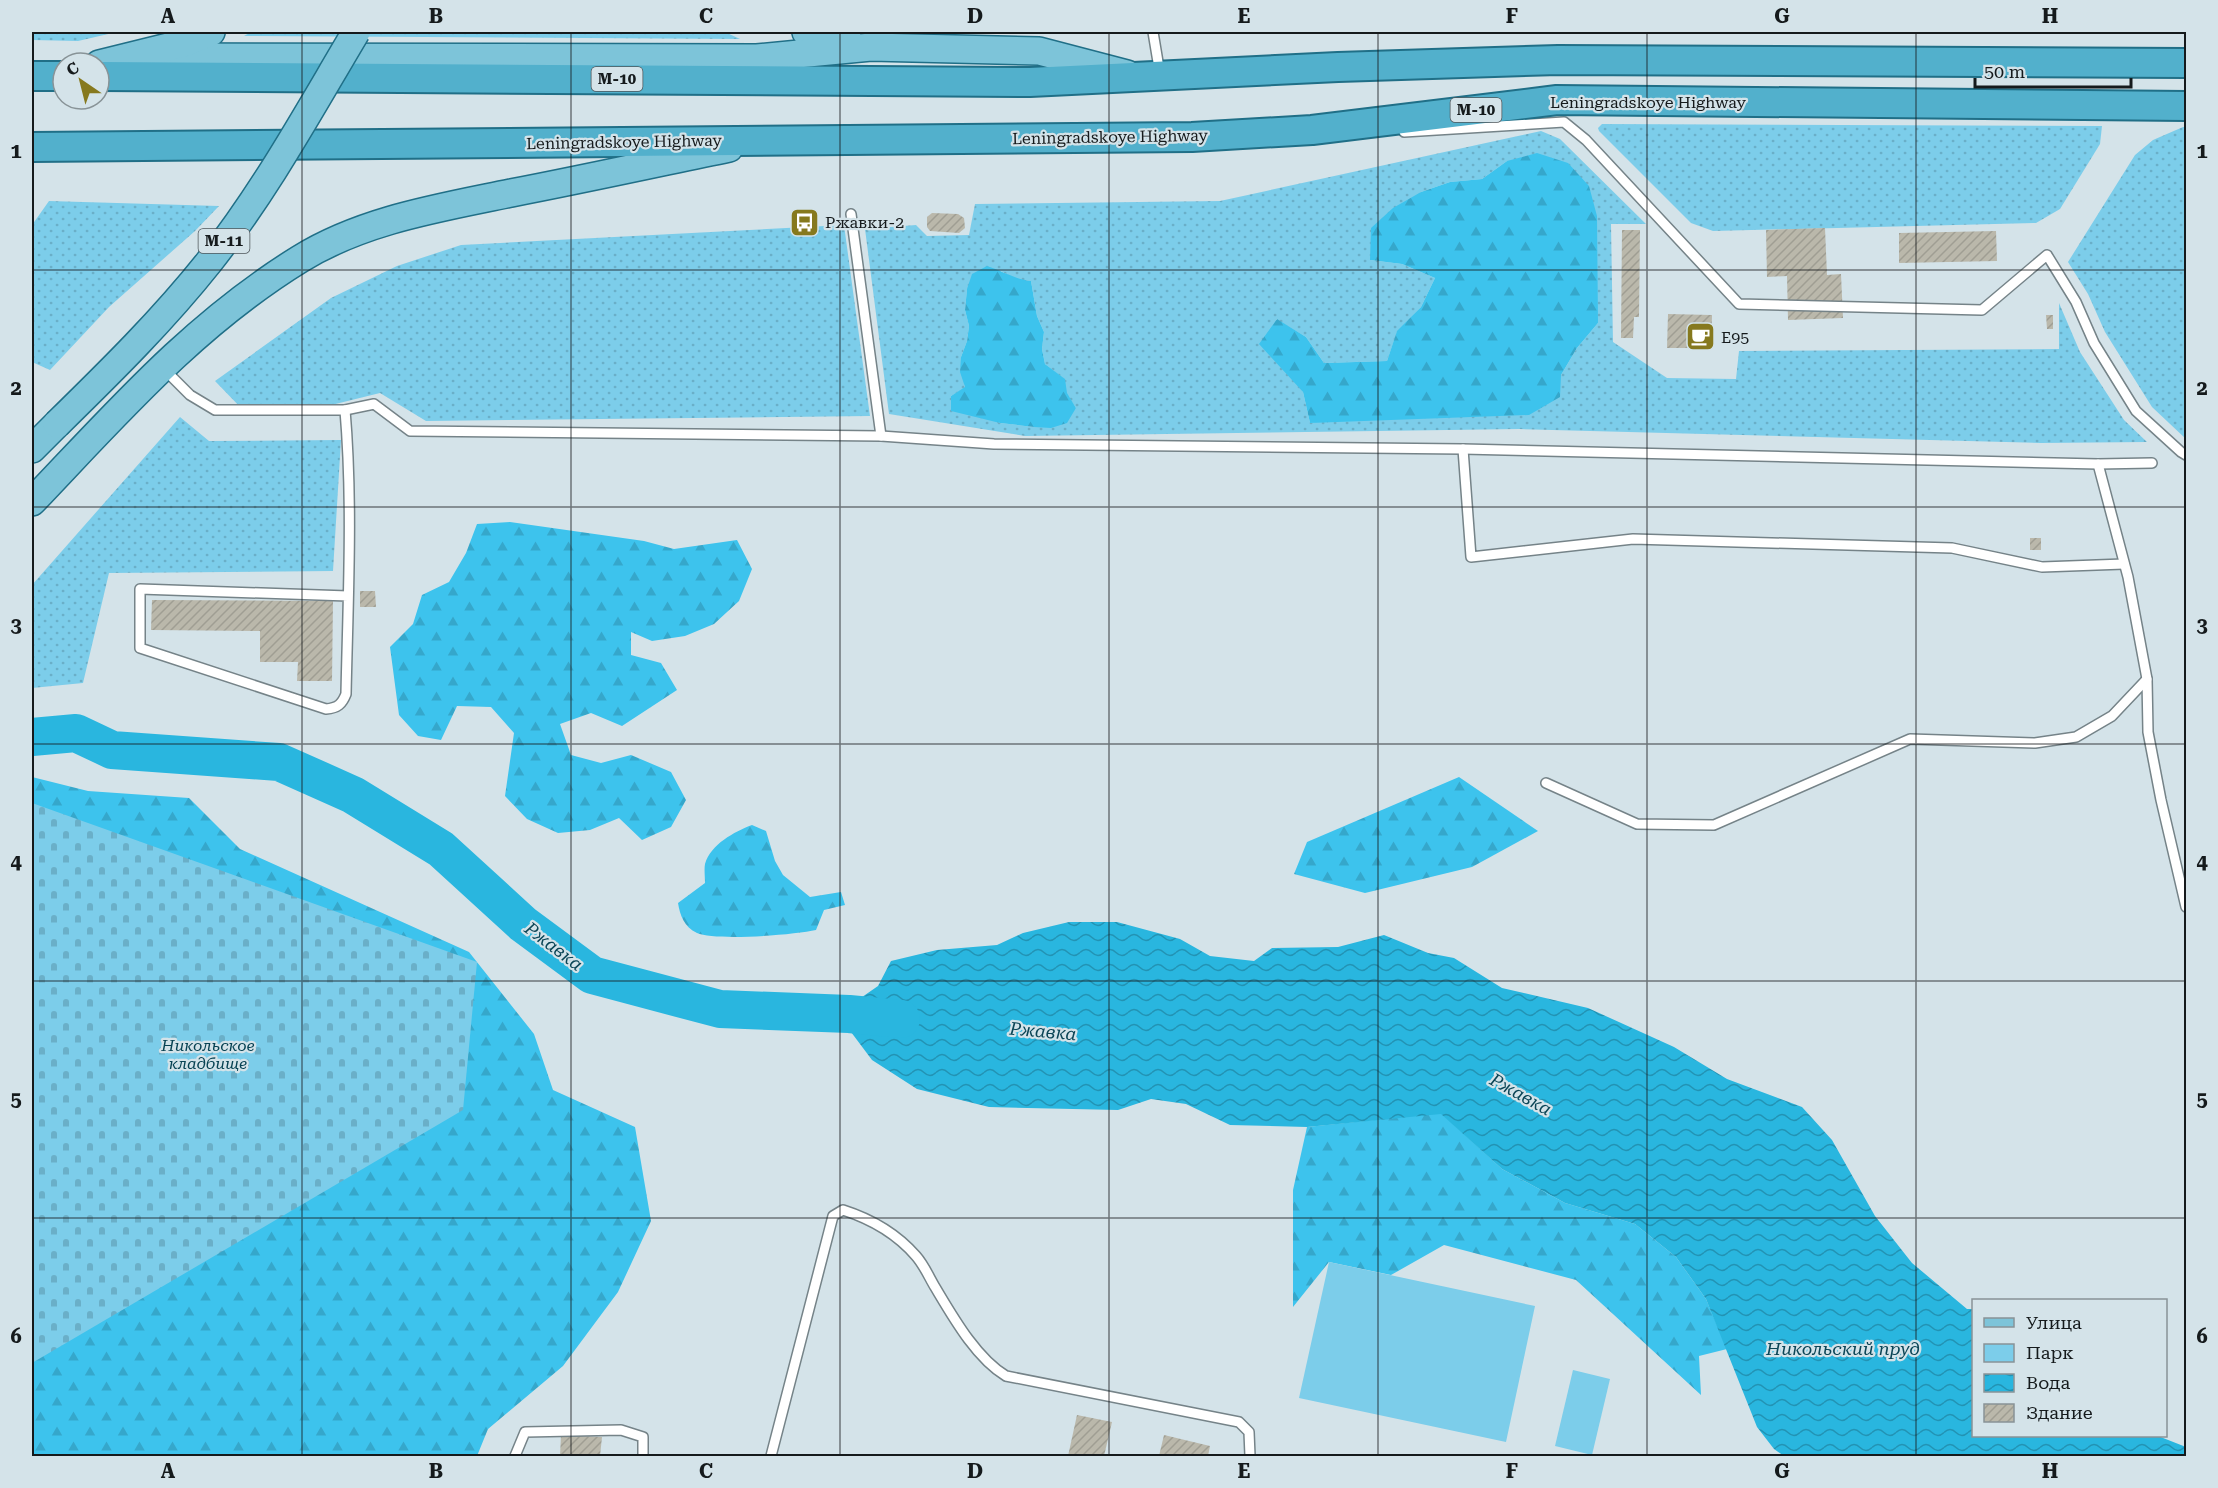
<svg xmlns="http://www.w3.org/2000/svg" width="2218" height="1488" viewBox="0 0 2218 1488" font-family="'Roboto Serif',serif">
  <defs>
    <pattern id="grass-dots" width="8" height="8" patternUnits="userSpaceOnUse" patternTransform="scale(1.5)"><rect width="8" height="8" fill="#7ccdea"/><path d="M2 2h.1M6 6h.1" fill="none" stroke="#6aafc8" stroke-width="1.8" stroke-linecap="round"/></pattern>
    <pattern id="forest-firs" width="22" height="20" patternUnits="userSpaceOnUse" patternTransform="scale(1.5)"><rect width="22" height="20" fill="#3dc3ed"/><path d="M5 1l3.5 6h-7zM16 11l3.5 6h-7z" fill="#35a7cb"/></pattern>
    <pattern id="cemetery-stones" width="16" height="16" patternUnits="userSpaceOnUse" patternTransform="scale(1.5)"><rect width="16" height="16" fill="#7ccdea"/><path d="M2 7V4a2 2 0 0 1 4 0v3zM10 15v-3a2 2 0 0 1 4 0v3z" fill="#6aafc8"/></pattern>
    <pattern id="water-waves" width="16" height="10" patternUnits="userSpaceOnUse" patternTransform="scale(1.5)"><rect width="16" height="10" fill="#29b6df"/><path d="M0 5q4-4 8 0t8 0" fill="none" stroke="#2293b4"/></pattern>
    <pattern id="building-hatch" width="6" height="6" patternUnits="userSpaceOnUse" patternTransform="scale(1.5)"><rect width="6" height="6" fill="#bab8ab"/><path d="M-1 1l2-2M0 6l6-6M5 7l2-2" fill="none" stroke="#9f9e93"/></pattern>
  </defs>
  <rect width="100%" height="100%" fill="#d4e3e9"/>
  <!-- grass -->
  <g fill="url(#grass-dots)" fill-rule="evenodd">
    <path d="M32,32h85l-39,9 -46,-1z"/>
    <path d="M251,32h474l15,7 -496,-3z"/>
    <path d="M1602,124l500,2 -2,18 -40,65 -24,14 -323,8 -22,-8 -92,-92 -1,-3z"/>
    <path d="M2183,127h3v312l-34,-32 -47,-75 -17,-38 -20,-32 67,-107 18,-15z"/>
    <path d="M1541,131l19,8 86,85h-35l2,118 54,36 69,1 3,-28 320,-2v-46l21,49 44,68 23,22 -107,1 -521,-14 -494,7 -136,-22 -24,-185 51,-4 11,11 42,-1 6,-31 245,-3zM1507,161l91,162 -21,25 -16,27 -251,48 -7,-31 -27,-73 30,18 18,26 63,-2 10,-29 24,-25 14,-29 -33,-14 -32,-4 51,-68 29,-10 32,-3zM1001,271l14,8 16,2 6,35 7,16 -2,17 3,15 19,15 2,14 10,15 -42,19 -34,-4 -49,-27 14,-8 -4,-31 6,-16 2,-15 -4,-16 2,-21z"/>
    <path d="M49,201l170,5 -24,25 -86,76 -59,63 -18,-8v-137z"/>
    <path d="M844,225l26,191 -444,5 -46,-28 -81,20 -56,-3 -28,-29 116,-83 66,-32 64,-21z"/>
    <path d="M180,417l29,24 132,-1 -8,131 -224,2 -26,110 -51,5v-103z"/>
  </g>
  <!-- forest -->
  <g fill="url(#forest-firs)">
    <path d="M1537,153l31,10 21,23 8,30 1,107 -21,25 -16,27 -1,22 -31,18 -219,8 -7,-31 -44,-48 18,-25 29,18 18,26 63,-2 10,-30 24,-24 14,-29 -33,-14 -32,-4 1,-32 22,-20 28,-16 29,-10 32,-3 25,-18z"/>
    <path d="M987,266c16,5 27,13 44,15l6,35 7,16 -2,17 3,15 20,15 2,14 9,15 -9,15 -16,5 -17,-1 -34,-4 -49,-12v-15l14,-9 -5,-15 1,-15 6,-16 2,-15 -4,-16 2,-21 5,-15z"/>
    <path d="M510,522l134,19 30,8 63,-9 15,29 -13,32 -25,23 -29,12 -33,5 -21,-9v23l30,8 16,27 -55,36 -31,-13 -31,11 11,31 30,8 30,-8 40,17 15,28 -15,27 -29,13 -23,-22 -29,12 -32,3 -31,-14 -22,-23 9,-63 -23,-26 -34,-1 -16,34 -23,-4 -19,-21 -9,-68 23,-23 9,-29 27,-13 17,-29 11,-29z"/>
    <path d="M32,777l56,14 101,7 51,51 229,103 65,82 19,56 82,37 16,94 -33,71 -55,74 -75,63 -11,27h-445z"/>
    <path d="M1459,777l79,54 -66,36 -107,26 -71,-19 13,-32z"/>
    <path d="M752,825l14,6 9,30 8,14 27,22 31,-5 4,13 -21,5 -8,20c-22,5 -101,11 -119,3 -13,-6 -17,-18 -19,-30l27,-20c0,-6 -1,-14 0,-19 6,-20 29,-32 47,-39z"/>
    <path d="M1441,1113l61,56 63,34 70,21 41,33 30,42 21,50 -28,7 2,39 -125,-115 -132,-35 -53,30 -62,-13 -36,45v-117l14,-63z"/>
  </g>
  <!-- cemetery -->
  <path fill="url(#cemetery-stones)" d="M32,803l445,159 -14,148 -431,253z"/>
  <!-- green -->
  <g fill="#7ccdea">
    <path d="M1329,1262l206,44 -29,136 -207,-44z"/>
    <path d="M1573,1370l37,9 -18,76 -37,-9z"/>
  </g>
  <!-- water -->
  <path fill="url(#water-waves)" d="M1069,922h48l63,17 30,17 44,5 18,-13 66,-1 46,-12 44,18 26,5 48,30 86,20 86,39 53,32 75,28 30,33 43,76 37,47 55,46h6l1,127h184l28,11v9h-402l-10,-7 -17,-22 -51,-128 -30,-42 -41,-33 -70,-21 -63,-34 -61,-55 -134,13 -77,-2 -44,-21 -35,-5 -33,11 -129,-3 -72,-18 -45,-29 -24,-32 4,-24 26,-18 13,-25 46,-11 60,-5 26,-12z"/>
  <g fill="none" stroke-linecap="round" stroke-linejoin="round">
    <!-- river -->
    <path stroke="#29b6df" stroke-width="38" d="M32,737l44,-4 36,17 167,12 74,33 88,54 82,75 69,51 128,34 129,5 52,5"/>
  </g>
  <!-- building -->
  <g fill="url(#building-hatch)">
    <path d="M932,213l26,1 6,4 1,10 -6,5 -29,-2 -3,-4v-10z"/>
    <path d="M1825,228l2,47 14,-1 2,44 -55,2 -1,-44 -20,1 -1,-47z"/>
    <path d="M1622,230h18l-1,87h-5l-1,21h-12z"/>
    <path d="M1996,231l1,30 -98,2v-30z"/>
    <path d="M1668,314l44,1 -1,33h-44z"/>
    <path d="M2046,315h7v14h-6z"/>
    <rect x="2030" y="538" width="11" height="12"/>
    <path d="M360,591h15l1,16h-16z"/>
    <path d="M152,600l181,1 -1,80h-35l1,-19h-38v-31l-109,-1z"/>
    <path d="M1077,1415l35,7 -8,34h-36z"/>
    <path d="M561,1435l41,2 -2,19h-40z"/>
    <path d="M1164,1435l46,11 -2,10h-49z"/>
  </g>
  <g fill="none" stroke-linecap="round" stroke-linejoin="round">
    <defs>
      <g id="service">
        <path d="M1153,32l7,42"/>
        <path d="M1404,132l160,-10 22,18 153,164 243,6 65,-55 29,47 18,41 42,68 45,41 5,3"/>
        <path d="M851,214l30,222"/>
        <path d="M164,369l26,26 25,15h130c8,94 3,189 1,284 -4,10 -8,14 -20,15l-186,-61v-59l208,7"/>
        <path d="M345,410l29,-6 36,27 471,5 113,8 469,5 635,15 54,-1"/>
        <path d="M1463,449l8,108 162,-18 319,9 90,19 82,-3"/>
        <path d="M2098,464l30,113 19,102 1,53 13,68 25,107"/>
        <path d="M1546,783l91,41 77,1 196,-86 125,4 41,-6 36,-21 35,-37"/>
        <path d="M515,1456l10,-24 96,-2 22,7v19"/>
        <path d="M771,1456l62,-240 10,-6c28,9 54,24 73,46 8,9 13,21 19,31 18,30 41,71 71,89l233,46 10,10 1,24"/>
      </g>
      <g id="primary">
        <path d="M806,32l43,10"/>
        <path d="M133,57l624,1 114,-11 168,4 88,23"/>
        <path d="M99,64l85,-21 27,-11"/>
        <path d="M32,449l25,-25"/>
        <path d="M32,502c85,-89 161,-177 268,-243 63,-39 139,-51 211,-66 73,-14 146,-30 218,-45"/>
      </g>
      <g id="trunk">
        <path d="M32,76h31"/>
        <path d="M99,76l931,6 308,-15 220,-7 628,3"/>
        <path d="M32,147l1160,-10 120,-7 245,-30 629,6"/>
      </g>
    </defs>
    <!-- service casing -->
    <use href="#service" stroke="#758388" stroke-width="12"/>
    <!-- primary casing -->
    <use href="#primary" stroke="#206f87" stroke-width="30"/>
    <!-- trunk casing -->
    <use href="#trunk" stroke="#206f87" stroke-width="32"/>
    <!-- service -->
    <use href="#service" stroke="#fff" stroke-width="9"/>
    <!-- primary -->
    <use href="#primary" stroke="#7dc4d9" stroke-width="27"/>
    <!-- trunk -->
    <use href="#trunk" stroke="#52b0cc" stroke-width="28"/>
    <defs>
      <path id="primary-bridge" d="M57,424c53,-52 106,-104 152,-162 57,-72 101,-153 147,-230"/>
    </defs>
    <!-- primary-bridge casing -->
    <use href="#primary-bridge" stroke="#206f87" stroke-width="30" stroke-linecap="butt"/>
    <!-- primary-bridge -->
    <use href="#primary-bridge" stroke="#7dc4d9" stroke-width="27"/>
  </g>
  <!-- grid -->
  <path fill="none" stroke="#151a1c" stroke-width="1.5" stroke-opacity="0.55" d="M302,32v1424M571,32v1424M840,32v1424M1109,32v1424M1378,32v1424M1647,32v1424M1916,32v1424M32,270h2154M32,507h2154M32,744h2154M32,981h2154M32,1218h2154"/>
  <!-- icons -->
  <defs>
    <symbol id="bus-square" viewBox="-11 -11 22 22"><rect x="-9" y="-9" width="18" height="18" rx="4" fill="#86791e" stroke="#d4e3e9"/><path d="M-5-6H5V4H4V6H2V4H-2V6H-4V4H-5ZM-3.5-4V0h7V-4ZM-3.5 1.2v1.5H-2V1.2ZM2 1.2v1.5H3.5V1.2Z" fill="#fff"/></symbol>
    <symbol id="cafe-square" viewBox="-11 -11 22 22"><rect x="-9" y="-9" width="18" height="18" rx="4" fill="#86791e" stroke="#d4e3e9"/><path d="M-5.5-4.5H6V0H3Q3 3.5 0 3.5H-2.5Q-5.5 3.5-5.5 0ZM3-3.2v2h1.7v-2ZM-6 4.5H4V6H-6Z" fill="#fff"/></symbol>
  </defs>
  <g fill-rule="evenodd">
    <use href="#bus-square" x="788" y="206" width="33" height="33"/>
    <use href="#cafe-square" x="1684" y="320" width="33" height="33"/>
  </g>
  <g text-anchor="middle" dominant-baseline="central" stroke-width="4.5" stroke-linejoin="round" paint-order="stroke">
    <!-- shield labels -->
    <g fill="#d4e3e9" stroke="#4e565a" stroke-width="1.5">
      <rect x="591.5" y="67" width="51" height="24" rx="4.5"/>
      <rect x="1450.5" y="98" width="51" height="24" rx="4.5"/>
      <rect x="198.5" y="229" width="51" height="24" rx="4.5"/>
    </g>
    <g font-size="15" font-weight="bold" fill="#151a1c">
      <text x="617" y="79">М-10</text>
      <text x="1476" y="110">М-10</text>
      <text x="224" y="241">М-11</text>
    </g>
    <!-- street labels -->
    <g font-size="16" fill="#151a1c" stroke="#d4e3e9">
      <text x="1648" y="102">Leningradskoye Highway</text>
      <text transform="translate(1110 137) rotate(-1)">Leningradskoye Highway</text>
      <text transform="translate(624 142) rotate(-1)">Leningradskoye Highway</text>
    </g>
    <!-- poi labels -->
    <g font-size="16" fill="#151a1c" stroke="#d4e3e9" text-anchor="start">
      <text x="825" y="222">Ржавки-2</text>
      <text x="1721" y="337">E95</text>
    </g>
    <!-- park labels -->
    <g font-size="16" font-style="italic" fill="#074253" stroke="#d4e3e9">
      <text x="208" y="1045">Никольское<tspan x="208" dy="18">кладбище</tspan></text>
    </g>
    <!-- water labels -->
    <g font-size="18" font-style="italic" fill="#0b4556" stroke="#d4e3e9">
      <text transform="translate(554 946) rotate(37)">Ржавка</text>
      <text transform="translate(1043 1031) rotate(5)">Ржавка</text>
      <text transform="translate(1521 1094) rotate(29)">Ржавка</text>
      <text x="1843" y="1348">Никольский пруд</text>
    </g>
  </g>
  <!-- border -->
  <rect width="2218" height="1488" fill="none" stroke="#d4e3e9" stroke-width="66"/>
  <!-- legend -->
  <rect x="1972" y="1299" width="195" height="138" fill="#d4e3e9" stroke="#889397" stroke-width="1.5"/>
  <rect x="1984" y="1318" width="30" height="9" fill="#7dc4d9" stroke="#889397" stroke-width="1.5"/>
  <text x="2026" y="1329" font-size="18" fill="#151a1c">Улица</text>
  <rect x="1984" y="1344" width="30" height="18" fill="#7ccdea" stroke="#889397" stroke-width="1.5"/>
  <text x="2026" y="1359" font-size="18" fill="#151a1c">Парк</text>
  <rect x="1984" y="1374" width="30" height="18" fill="url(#water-waves)" stroke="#889397" stroke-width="1.5"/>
  <text x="2026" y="1389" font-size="18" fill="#151a1c">Вода</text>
  <rect x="1984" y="1404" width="30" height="18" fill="url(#building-hatch)" stroke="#889397" stroke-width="1.5"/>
  <text x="2026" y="1419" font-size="18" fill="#151a1c">Здание</text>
  <!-- north arrow -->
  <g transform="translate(81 81) rotate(325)"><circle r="28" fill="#d4e3e9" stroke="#889397" stroke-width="1.5"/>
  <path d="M0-4.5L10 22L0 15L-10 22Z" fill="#86791e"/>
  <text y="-9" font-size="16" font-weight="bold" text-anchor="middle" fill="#151a1c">С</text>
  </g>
  <!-- scale -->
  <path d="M1975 78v9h156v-9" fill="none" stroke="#151a1c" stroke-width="3"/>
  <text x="1984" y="78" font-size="18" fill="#151a1c" stroke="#d4e3e9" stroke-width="4.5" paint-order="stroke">50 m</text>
  <rect x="33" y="33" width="2152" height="1422" fill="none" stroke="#151a1c" stroke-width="2"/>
  <g font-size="20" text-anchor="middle" font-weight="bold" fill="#151a1c">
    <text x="168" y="23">A</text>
    <text x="436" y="23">B</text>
    <text x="706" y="23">C</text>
    <text x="975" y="23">D</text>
    <text x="1244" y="23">E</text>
    <text x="1512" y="23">F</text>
    <text x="1782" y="23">G</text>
    <text x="2050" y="23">H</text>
    <text x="16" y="158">1</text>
    <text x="2202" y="158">1</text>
    <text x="16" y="395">2</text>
    <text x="2202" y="395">2</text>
    <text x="16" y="632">3</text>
    <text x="2202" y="632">3</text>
    <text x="16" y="869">4</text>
    <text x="2202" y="869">4</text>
    <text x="16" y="1106">5</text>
    <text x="2202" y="1106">5</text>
    <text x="16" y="1343">6</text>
    <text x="2202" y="1343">6</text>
    <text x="168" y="1478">A</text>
    <text x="436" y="1478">B</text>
    <text x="706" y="1478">C</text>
    <text x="975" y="1478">D</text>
    <text x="1244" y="1478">E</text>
    <text x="1512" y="1478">F</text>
    <text x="1782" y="1478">G</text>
    <text x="2050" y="1478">H</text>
  </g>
</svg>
